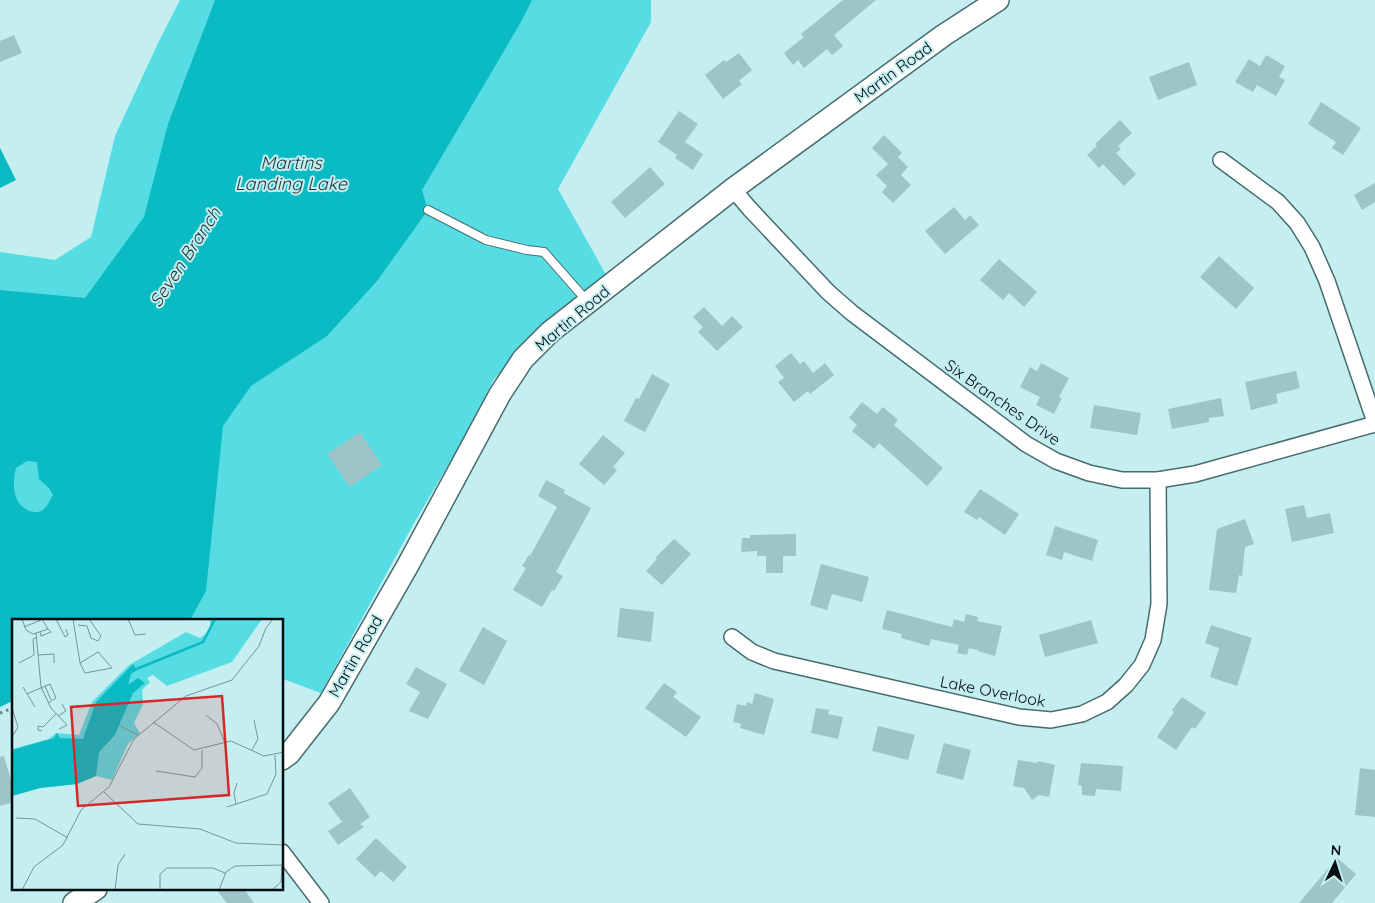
<svg xmlns="http://www.w3.org/2000/svg" width="1375" height="903" viewBox="0 0 1375 903" font-family="Quicksand,sans-serif">
  <rect width="100%" height="100%" fill="#c5eef1"/>
  <!-- green -->
  <path fill="#56dce3" d="M180,0h471v22l-93,167 51,91 -55,36 -60,63 -36,69 -45,77 -92,168 -38,-14 -1,-59h-268v80l-14,7v-455l55,8 36,-23 24,-101 44,-95z"/>
  <!-- water -->
  <g fill="#0abbc3" fill-rule="evenodd">
    <path d="M215,0h317l-11,22 -99,168 6,20 -51,71 -50,55 -76,50 -28,40 -17,165 -16,29h-176v80l-14,7v-417l85,8 59,-81 24,-93zM27,461l10,1 2,17 10,9 4,7c-3,5 -6,13 -12,16 -8,4 -20,-3 -24,-11 -4,-9 -4,-22 -1,-32z"/>
    <path d="M0,148l16,32 -16,8z"/>
  </g>
  <!-- building -->
  <g fill="#9dc5c7">
    <path d="M843,0h33l-42,35 9,11 -11,9 -5,-6 -23,19 -6,-8 -5,5 -9,-12 20,-16 -3,-3z"/>
    <path d="M14,35l8,18 -22,9v-21z"/>
    <path d="M739,53l13,17 -13,11 3,3 -19,15 -18,-24 19,-15 2,2z"/>
    <path d="M1266,55l19,11 -6,11 6,3 -9,16 -19,-11 -4,7 -18,-10 14,-23 11,7z"/>
    <path d="M1189,62l8,23 -39,15 -9,-23z"/>
    <path d="M1321,102l40,26 -18,27 -11,-7 4,-6 -28,-18z"/>
    <path d="M679,111l19,13 -13,18 18,12 -10,16 -18,-12 2,-3 -19,-13z"/>
    <path d="M1120,120l12,13 -14,13 3,3 -5,4 20,21 -12,12 -21,-22 -4,4 -12,-13 10,-9 -2,-2z"/>
    <path d="M884,135l18,18 -4,4 10,10 -7,8 10,10 -18,18 -11,-11 5,-6 -11,-11 12,-11 -16,-16z"/>
    <path d="M650,167l15,17 -40,34 -14,-16z"/>
    <path d="M1375,183v19l-13,8 -8,-15z"/>
    <path d="M954,207l11,13 5,-5 9,10 -34,29 -20,-23z"/>
    <path d="M1219,256l35,32 -18,21 -36,-32z"/>
    <path d="M999,259l38,33 -13,15 -15,-14 -6,7 -23,-20z"/>
    <path d="M704,307l18,19 10,-10 11,11 -26,24 -19,-19 5,-5 -10,-10z"/>
    <path d="M791,353l9,11 4,-3 9,12 12,-10 9,12 -24,19 -2,-3 -14,11 -16,-20 6,-4 -9,-12z"/>
    <path d="M1041,363l28,15 -10,19 3,1 -8,16 -18,-9 4,-8 -20,-10 10,-20 7,4z"/>
    <path d="M1296,371l4,17 -24,6 2,9 -27,7 -6,-28z"/>
    <path d="M652,374l18,10 -25,48 -21,-11 12,-23 3,1z"/>
    <path d="M1221,398l3,18 -15,2v4l-37,7 -4,-20z"/>
    <path d="M862,402l15,12 6,-7 15,13 -4,5 49,43 -16,18 -48,-43 -5,6 -22,-18 5,-6 -8,-7z"/>
    <path d="M1094,405l47,8 -4,22 -47,-7z"/>
    <path d="M360,432l22,33 -32,22 -23,-33z"/>
    <path d="M603,435l22,18 -12,14 4,3 -13,15 -25,-21z"/>
    <path d="M546,480l19,10 -1,3 27,15 -35,64 7,4 -9,15 -2,-1 -10,17 -29,-17 13,-22 -4,-2 7,-11 1,1 27,-49 -19,-11z"/>
    <path d="M980,489l39,25 -14,21 -26,-18 -2,3 -13,-8z"/>
    <path d="M1304,505l3,13 23,-5 4,20 -42,9 -7,-33z"/>
    <path d="M1245,519l9,25 -9,3 -3,29 -3,-1 -3,18 -27,-3 8,-61z"/>
    <path d="M1055,526l43,14 -6,21 -28,-9 -2,8 -16,-5z"/>
    <path d="M796,534v22h-13v17h-17v-17h-9v-5l-16,1 1,-14h8v-3z"/>
    <path d="M674,539l17,15 -29,31 -16,-14 11,-12 -2,-1z"/>
    <path d="M821,564l48,13 -7,25 -30,-8 -5,16 -17,-5z"/>
    <path d="M620,608l34,4 -3,30 -34,-5z"/>
    <path d="M887,610l65,17 2,-8 10,3 2,-8 12,3 -1,4 25,5 -7,30 -17,-5v-1l-9,-2 -2,7 -10,-2 2,-8 -28,-6 -2,7 -28,-8 1,-4 -20,-5z"/>
    <path d="M1091,620l7,23 -53,14 -6,-22z"/>
    <path d="M1211,625l41,13 -15,48 -27,-9 9,-29 -14,-5z"/>
    <path d="M483,627l24,14 -23,44 -25,-14z"/>
    <path d="M416,667l31,17 -19,35 -19,-8 11,-19 -14,-8z"/>
    <path d="M664,683l13,9 -4,5 28,20 -15,20 -41,-29z"/>
    <path d="M755,693l19,6 -10,36 -24,-7 1,-4 -8,-2 4,-18 9,2 1,-4 5,2z"/>
    <path d="M1182,697l24,16 -11,16 -3,-2 -16,23 -19,-13 17,-25 -2,-2z"/>
    <path d="M816,708l13,2 -1,4 15,3 -5,22 -27,-6z"/>
    <path d="M878,726l37,9 -7,25 -36,-9z"/>
    <path d="M944,743l27,7 -8,30 -27,-7z"/>
    <path d="M4,756l10,35v11l-14,4v-49z"/>
    <path d="M1018,760l19,3 1,-2 17,4 -6,32 -10,-2 -7,5 -8,-12 -11,-2z"/>
    <path d="M1081,763l42,3 -2,25 -25,-2 -1,7 -13,-1v-9l-4,-1z"/>
    <path d="M1360,768l15,2v47l-20,-2z"/>
    <path d="M350,788l20,29 -10,7 4,3 -26,18 -10,-14 14,-9 -14,-19z"/>
    <path d="M376,838l31,29 -14,15 -12,-11 -6,6 -19,-18z"/>
    <path d="M1337,858l19,16 -24,29h-33z"/>
    <path d="M216,889h28l10,14h-27z"/>
  </g>
  <g fill="none" stroke-linecap="round" stroke-linejoin="round">
    <defs>
      <path id="lane" d="M428,210l58,30 41,10 17,2 43,49"/>
      <g id="street">
        <path d="M1221,160l57,42 19,21 15,24 15,34 48,141"/>
        <path d="M733,189l16,19 79,84 24,21 174,131 30,17 33,12 33,7h36l37,-6 180,-50"/>
        <path d="M732,637l20,15 22,9 245,56 32,3 31,-6 25,-12 19,-17 16,-20 11,-25 6,-36 -1,-124"/>
        <path d="M282,852l39,51"/>
      </g>
      <g id="secondary">
        <path d="M282,759l7,-5 40,-51 79,-138 92,-171 23,-35 27,-27 183,-143 211,-154 54,-35"/>
        <path d="M74,903l22,-14"/>
      </g>
    </defs>
    <!-- lane casing -->
    <use href="#lane" stroke="#466c6e" stroke-width="10"/>
    <!-- street casing -->
    <use href="#street" stroke="#466c6e" stroke-width="18"/>
    <!-- secondary casing -->
    <use href="#secondary" stroke="#466c6e" stroke-width="24"/>
    <!-- path -->
    <path stroke="#688486" stroke-width="3" stroke-dasharray="2.5 4" stroke-linecap="butt" d="M0,713l8,-3 6,-1"/>
    <!-- lane -->
    <use href="#lane" stroke="#fff" stroke-width="8"/>
    <!-- street -->
    <use href="#street" stroke="#fff" stroke-width="15"/>
    <!-- secondary -->
    <use href="#secondary" stroke="#fff" stroke-width="21"/>
  </g>
  <g text-anchor="middle" dominant-baseline="central" stroke-width="4" stroke-linejoin="round" paint-order="stroke">
    <!-- street labels -->
    <g font-size="16" fill="#020e0f" stroke="#c5eef1">
      <text transform="translate(893 72) rotate(-36)">Martin Road</text>
      <text transform="translate(572 318) rotate(-40)">Martin Road</text>
      <text transform="translate(1003 402) rotate(35)">Six Branches Drive</text>
      <text transform="translate(355 656) rotate(-60)">Martin Road</text>
      <text transform="translate(993 691) rotate(11)">Lake Overlook</text>
    </g>
    <!-- water labels -->
    <g font-size="18" font-style="italic" fill="#1f3739" stroke="#c5eef1">
      <text x="291" y="162">Martins<tspan x="291" dy="21">Landing Lake</tspan></text>
      <text transform="translate(185 257) rotate(-57)">Seven Branch</text>
    </g>
  </g>
  <!-- overview -->
  <g transform="translate(12 619)">
    <rect width="271" height="271" fill="#c5eef1"/>
    <path d="M198,0h52l-30,43 -65,24 -14,-11 -6,3 3,4 -8,8 1,14 -9,19 6,10 -12,11 -16,36 -16,-4 -19,8 -37,4 -28,8v-47l37,-10 7,-6 23,2 13,-33 37,-37 57,-33 14,6 10,-7z" fill="#56dce3"/>
    <path d="M121,45l4,6 -6,4 -3,11 10,-7 7,5 -12,10 -18,42 -16,17 -3,24 -19,8 -37,4 -28,8v-46l42,-12 3,-5 3,5 23,1 13,-37z" fill="#0abbc3"/>
    <path fill="none" stroke="#0abbc3" stroke-width="2.5" d="M122,51l69,-28 12,-23"/>
    <path fill="none" stroke="#779497" stroke-width="1" d="M10,0l4,11 7,4 15,-5 -6,-10M44,0l9,18 3,-2 -2,-6M61,0l7,44M116,0l7,16 11,-1M66,6l9,1 4,12 7,3 3,-5 -12,-17M12,8l17,-7M28,13l1,4 10,-4 -3,-3M24,14l5,54 10,21 16,17 -8,4M86,33l14,16 -27,5 -5,-10zM26,36l16,-1v9M7,44l15,-8 -1,-16 4,-2M33,67l6,14M11,68l12,20M15,75l23,-10 6,14 -8,5M0,89l6,19 -6,10M194,96l11,9 8,19M46,97l8,-5 -4,-7M141,103l41,28 37,-9 33,15 20,-4M108,107l18,9M30,112l-4,-1v-4l5,1 13,-13M240,131l6,-11 -4,-19M144,152l39,6 7,-9v-18M92,173l34,32 62,5 36,14 48,2M224,185l-2,-11 3,-10M215,188l40,-13 9,-20 -1,-19M4,199l19,1 33,19M10,271l12,-23 29,-22 18,-35 28,-23 25,-48 52,-43 46,-16 27,-34 7,-18 7,-9M103,271l3,-25 7,-11M148,271v-16l7,-6h46l12,5M207,271l7,-18 9,-6 49,-1M260,271l9,-8 1,-17"/>
    <path fill="#d62828" fill-opacity="0.15" stroke="#d62828" stroke-width="2.5" d="M210,77l7,99 -151,11 -7,-99z"/>
    <rect width="271" height="271" fill="none" stroke="#020e0f" stroke-width="2.5"/>
  </g>
  <!-- north arrow -->
  <g transform="translate(1335 863) rotate(4)" stroke="#c5eef1" stroke-width="4" paint-order="stroke">
  <path d="M0-4L9 19L0 12L-9 19Z" fill="#020e0f"/>
  <text y="-8" font-size="14" font-weight="bold" text-anchor="middle" fill="#020e0f">N</text>
  </g>
</svg>
